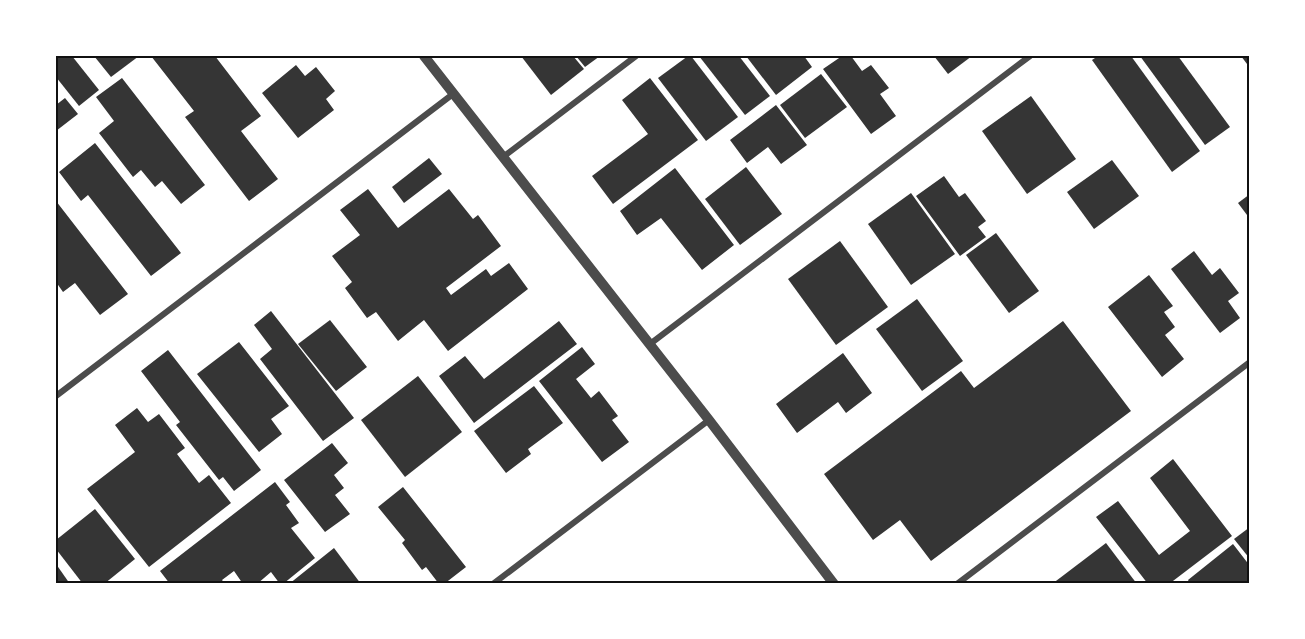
<svg xmlns="http://www.w3.org/2000/svg" width="1305" height="639" viewBox="0 0 1305 639" font-family="Lato,sans-serif">
  <rect width="100%" height="100%" fill="#fff"/>
  <!-- building -->
  <g fill="#353535">
    <path d="M56,56h16l27,34 -20,16 -23,-29z"/>
    <path d="M94,56h45l-28,21z"/>
    <path d="M151,56h64l46,60 -20,15 37,48 -29,22 -64,-84 9,-6z"/>
    <path d="M521,56h52l11,13 -33,26z"/>
    <path d="M576,56h24l-15,11z"/>
    <path d="M688,56h3l47,61 -32,24 -48,-63z"/>
    <path d="M699,56h40l31,40 -25,19z"/>
    <path d="M746,56h58l8,11 -36,28z"/>
    <path d="M842,56h9l11,15 9,-6 18,23 -9,6 16,22 -25,18 -48,-65z"/>
    <path d="M934,56h38l-24,18z"/>
    <path d="M1098,56h33l69,95 -28,21 -80,-112z"/>
    <path d="M1140,56h38l52,71 -25,18z"/>
    <path d="M1241,56h9v12z"/>
    <path d="M296,65l9,11 11,-9 19,24 -9,8 8,11 -36,28 -36,-45z"/>
    <path d="M821,74l26,33 -42,31 -25,-33z"/>
    <path d="M122,78l83,107 -24,19 -19,-23 -7,6 -14,-17 -8,7 -34,-44 15,-12 -18,-24z"/>
    <path d="M650,78l48,62 -85,64 -21,-28 56,-42 -26,-34z"/>
    <path d="M1031,96l45,63 -49,35 -45,-63z"/>
    <path d="M65,98l13,16 -22,17v-26z"/>
    <path d="M776,105l31,40 -26,19 -13,-17 -21,16 -17,-23z"/>
    <path d="M95,143l86,110 -30,23 -63,-81 -7,6 -22,-29z"/>
    <path d="M429,158l13,16 -38,29 -12,-16z"/>
    <path d="M1112,160l27,36 -45,33 -27,-37z"/>
    <path d="M746,167l36,47 -42,31 -35,-46z"/>
    <path d="M675,168l59,77 -32,25 -41,-52 -24,17 -17,-24z"/>
    <path d="M944,176l15,21 6,-4 21,28 -8,6 8,10 -26,19 -44,-60z"/>
    <path d="M368,189l30,39 51,-39 24,30 5,-4 23,31 -55,42 5,7 35,-26 5,7 18,-13 19,26 -80,62 -24,-31 -26,21 -22,-29 -9,6 -22,-30 7,-6 -20,-26 28,-21 -20,-25z"/>
    <path d="M911,193l44,61 -44,31 -43,-61z"/>
    <path d="M1250,194v25l-12,-16z"/>
    <path d="M56,201l72,93 -28,21 -25,-32 -12,9 -7,-10z"/>
    <path d="M996,233l43,58 -30,22 -43,-58z"/>
    <path d="M840,241l48,66 -52,38 -48,-66z"/>
    <path d="M1194,251l18,24 8,-7 19,25 -11,8 12,17 -20,15 -49,-64z"/>
    <path d="M1149,275l24,31 -9,6 11,15 -10,8 19,24 -22,18 -54,-70z"/>
    <path d="M917,299l46,62 -41,30 -46,-62z"/>
    <path d="M271,311l83,107 -31,23 -63,-82 12,-10 -18,-24z"/>
    <path d="M330,320l37,47 -31,24 -38,-47z"/>
    <path d="M559,321l18,23 -103,79 -35,-47 26,-20 19,23z"/>
    <path d="M1063,321l68,90 -200,150 -31,-41 -27,20 -49,-66 137,-103 13,17z"/>
    <path d="M239,342l50,64 -18,13 11,15 -23,18 -62,-78z"/>
    <path d="M582,347l13,17 -19,15 15,19 8,-7 19,25 -6,4 17,22 -27,20 -63,-81z"/>
    <path d="M168,350l93,120 -27,21 -11,-14 -4,3 -43,-55 4,-3 -39,-51z"/>
    <path d="M843,353l29,40 -26,20 -8,-11 -41,31 -21,-29z"/>
    <path d="M418,376l44,56 -57,45 -44,-57z"/>
    <path d="M534,386l29,37 -35,26 3,5 -25,19 -32,-42z"/>
    <path d="M137,408l11,14 11,-8 26,34 -8,6 22,29 10,-8 22,28 -82,64 -62,-78 48,-37 -20,-27z"/>
    <path d="M332,443l16,20 -14,12 10,13 -9,7 15,19 -25,18 -41,-52z"/>
    <path d="M1173,459l59,77 -63,48h-21l-52,-67 22,-16 41,54 31,-24 -40,-53z"/>
    <path d="M275,482l15,20 -4,3 13,18 -8,5 24,30 -32,26h-3l-9,-12 -14,12h-14l-9,-13 -12,9 3,4h-55l-10,-13z"/>
    <path d="M403,487l63,80 -22,17h-5l-13,-17 -4,3 -20,-27 3,-3 -27,-33z"/>
    <path d="M95,509l40,50 -31,25h-21l-27,-35v-9z"/>
    <path d="M1250,527v32l-16,-20z"/>
    <path d="M1106,543l31,41h-85z"/>
    <path d="M1233,544l17,22v18h-37l-2,-3 -2,3h-19l-2,-4z"/>
    <path d="M334,548l27,36h-72z"/>
    <path d="M56,564l14,20h-14z"/>
  </g>
  <g fill="none" stroke-linecap="round" stroke-linejoin="round">
    <!-- minor -->
    <g stroke="#4c4c4c" stroke-width="6">
      <path d="M503,157l133,-101"/>
      <path d="M650,344l380,-288"/>
      <path d="M56,396l397,-302"/>
      <path d="M493,584l216,-164"/>
      <path d="M957,584l293,-222"/>
    </g>
    <!-- tertiary -->
    <path stroke="#4c4c4c" stroke-width="10" d="M424,56l285,364 125,164"/>
  </g>
  <!-- border -->
  <rect width="1305" height="639" fill="none" stroke="#ffffff" stroke-width="114"/>
  <rect x="57" y="57" width="1191" height="525" fill="none" stroke="#111" stroke-width="2"/>
</svg>
